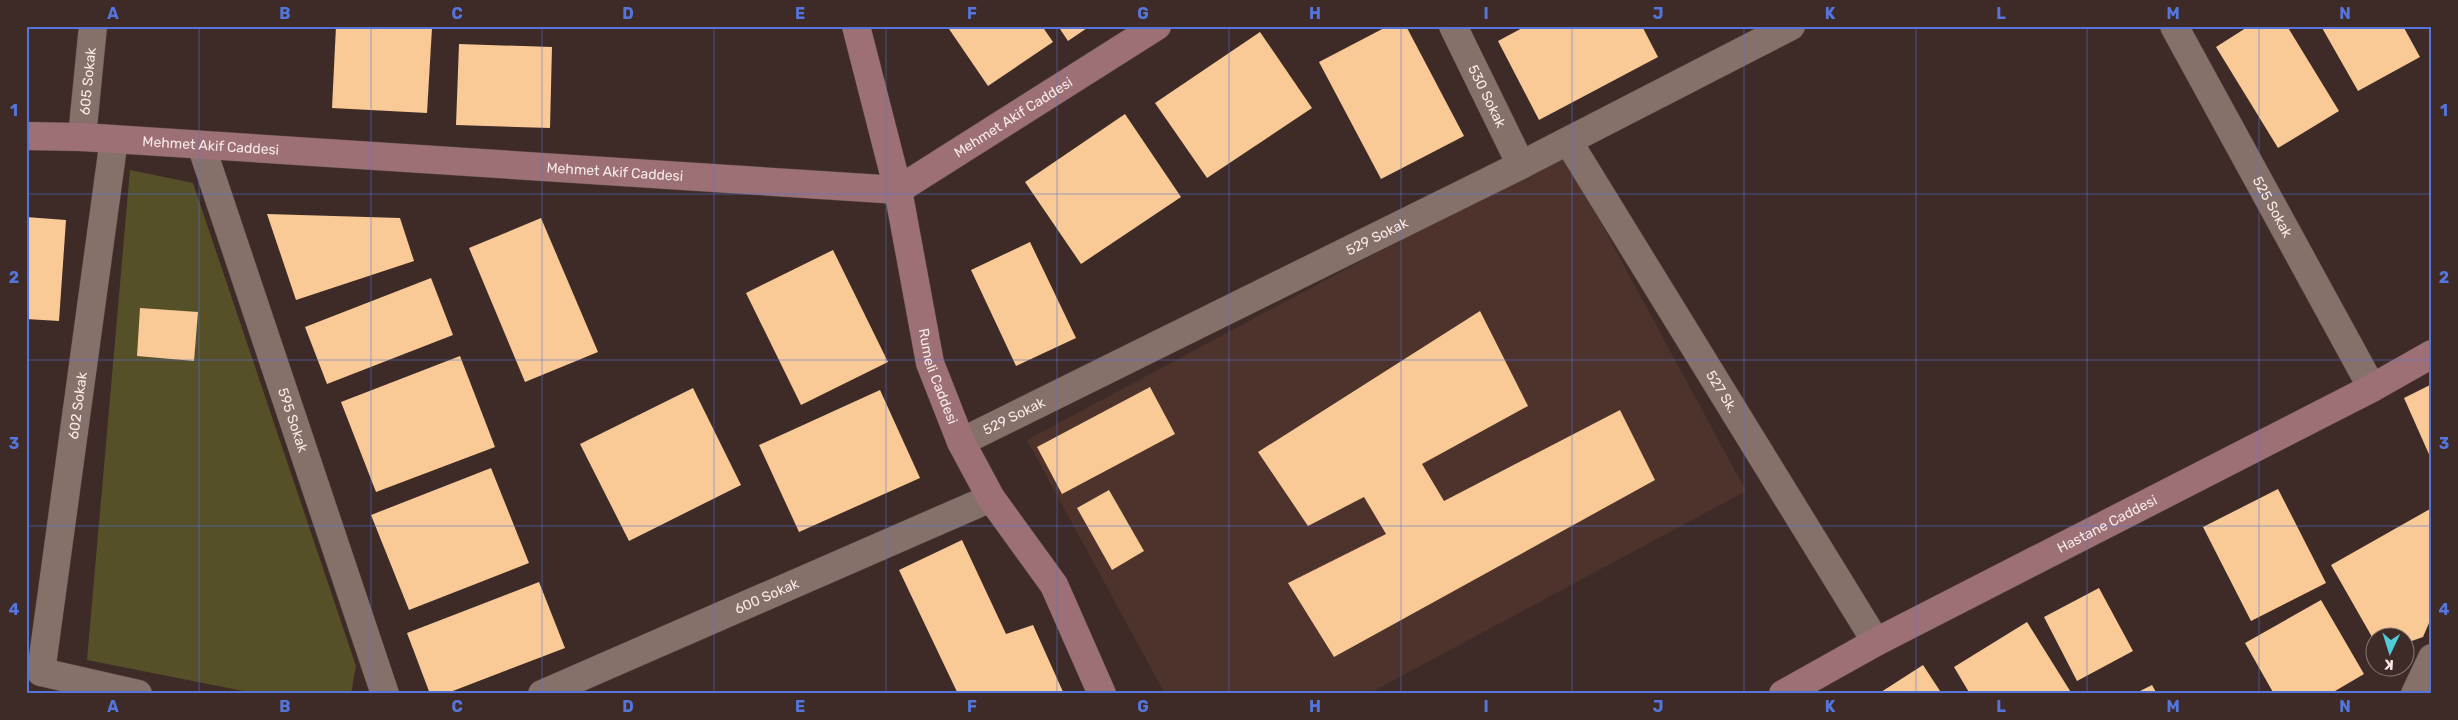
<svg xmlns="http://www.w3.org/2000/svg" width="2458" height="720" viewBox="0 0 2458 720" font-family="Rubik,sans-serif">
  <rect width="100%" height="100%" fill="#3e2b27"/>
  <!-- built -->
  <path fill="#4d332c" d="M1563,153l183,338 -378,203h-203l-138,-254z"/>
  <!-- green -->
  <path fill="#555028" d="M130,170l63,13 163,483 -5,28h-92l-172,-34z"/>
  <!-- building -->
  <g fill="#f9c996">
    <path d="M336,26l96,2 -5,85 -95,-5z"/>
    <path d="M947,26h95l11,16 -65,44z"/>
    <path d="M1058,26h32l-22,15z"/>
    <path d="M1388,26h18l58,110 -83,43 -62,-117z"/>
    <path d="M1526,26h116l16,31 -119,63 -41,-79z"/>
    <path d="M2249,26h38l52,85 -61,37 -62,-101z"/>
    <path d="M2321,26h82l17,31 -62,34z"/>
    <path d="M1260,32l52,76 -105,70 -52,-75z"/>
    <path d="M459,44l93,3 -2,81 -94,-3z"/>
    <path d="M1125,114l56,83 -100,67 -56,-82z"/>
    <path d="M267,214l133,4 14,43 -118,39z"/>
    <path d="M26,217l40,3 -7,101 -33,-2z"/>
    <path d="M541,218l57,134 -73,30 -56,-134z"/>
    <path d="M1030,242l46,96 -60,28 -45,-96z"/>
    <path d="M833,250l55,112 -87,43 -55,-112z"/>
    <path d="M431,278l22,57 -126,49 -22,-57z"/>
    <path d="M140,308l58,4 -4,49 -57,-5z"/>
    <path d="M1480,311l48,95 -106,58 22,37 176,-91 35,70 -321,177 -46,-74 98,-49 -22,-37 -56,29 -50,-74z"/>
    <path d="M460,356l35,91 -119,45 -35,-90z"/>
    <path d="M2432,384v77l-28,-63z"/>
    <path d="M1150,387l25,47 -113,60 -25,-47z"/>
    <path d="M693,388l48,97 -112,56 -49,-97z"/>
    <path d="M880,390l40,88 -121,54 -40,-87z"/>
    <path d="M491,468l38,95 -120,47 -38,-95z"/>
    <path d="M2278,489l48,94 -75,38 -48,-94z"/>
    <path d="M1109,490l35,61 -32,19 -35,-62z"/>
    <path d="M2430,509l2,107 -9,21 -17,6v-5h-30v6l-45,-79z"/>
    <path d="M962,540l44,94 27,-9 31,69h-106l-59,-124z"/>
    <path d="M539,582l26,66 -120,46h-15l-23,-61z"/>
    <path d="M2099,588l34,63 -56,30 -33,-64z"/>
    <path d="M2321,600l43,74 -34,20h-56l-29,-51z"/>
    <path d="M2027,622l45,72h-102l-16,-27z"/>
    <path d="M1923,665l19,29h-64z"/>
    <path d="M2152,685l5,9h-23z"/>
  </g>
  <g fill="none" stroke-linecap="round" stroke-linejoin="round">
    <defs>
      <g id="street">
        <path id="s1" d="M1453,26l68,139"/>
        <path id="s2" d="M2174,26l198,362"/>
        <path id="s3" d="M82,137l11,-111"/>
        <path id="s4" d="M1568,141l308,501"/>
        <path id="s5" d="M201,145l184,549"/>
        <path id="s6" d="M961,442l560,-277 270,-139"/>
        <path id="s7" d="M41,672l73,-533"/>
        <path d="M41,672l97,22"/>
        <path id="s8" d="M542,694l449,-196"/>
        <path d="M2415,694l17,-36"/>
      </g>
      <g id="secondary">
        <path id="s9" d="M856,26l42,164 32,173 31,79 30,56 63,87 48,109"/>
        <path id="s10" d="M26,136l56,1 816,53 259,-164"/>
        <path id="s11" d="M1783,694l93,-52 496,-254 60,-34"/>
      </g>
    </defs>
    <!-- street casing -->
    <use href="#street" stroke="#574743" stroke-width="29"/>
    <!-- secondary casing -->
    <use href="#secondary" stroke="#574743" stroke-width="29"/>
    <!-- street -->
    <use href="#street" stroke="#86706a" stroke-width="28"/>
    <!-- secondary -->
    <use href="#secondary" stroke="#9d7076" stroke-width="28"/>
  </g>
  <!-- grid -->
  <path fill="none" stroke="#5475dc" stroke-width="1" stroke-opacity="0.55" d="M199,26v668M371,26v668M542,26v668M714,26v668M886,26v668M1057,26v668M1229,26v668M1401,26v668M1572,26v668M1744,26v668M1916,26v668M2087,26v668M2259,26v668M26,194h2406M26,360h2406M26,526h2406"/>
  <g text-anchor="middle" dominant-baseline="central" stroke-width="5" stroke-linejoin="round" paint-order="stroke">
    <!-- street labels -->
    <g font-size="14" fill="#f7eae6" stroke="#3e2b27">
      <text stroke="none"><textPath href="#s3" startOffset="56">605 Sokak</textPath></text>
      <text stroke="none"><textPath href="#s1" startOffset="78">530 Sokak</textPath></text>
      <text stroke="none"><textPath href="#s10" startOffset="1010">Mehmet Akif Caddesi</textPath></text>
      <text stroke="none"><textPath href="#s10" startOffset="185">Mehmet Akif Caddesi</textPath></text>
      <text stroke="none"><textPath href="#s10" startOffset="590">Mehmet Akif Caddesi</textPath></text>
      <text stroke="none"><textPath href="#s2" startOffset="206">525 Sokak</textPath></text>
      <text stroke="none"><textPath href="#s6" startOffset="464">529 Sokak</textPath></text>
      <text stroke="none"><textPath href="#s9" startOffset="360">Rumeli Caddesi</textPath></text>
      <text stroke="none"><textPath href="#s4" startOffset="294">527 Sk.</textPath></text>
      <text stroke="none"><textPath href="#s7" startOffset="269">602 Sokak</textPath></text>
      <text stroke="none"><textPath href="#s6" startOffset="59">529 Sokak</textPath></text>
      <text stroke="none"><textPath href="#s5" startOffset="290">595 Sokak</textPath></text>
      <text stroke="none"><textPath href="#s11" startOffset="366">Hastane Caddesi</textPath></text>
      <text stroke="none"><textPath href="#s8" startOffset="245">600 Sokak</textPath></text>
    </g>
  </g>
  <!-- border -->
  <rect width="2458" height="720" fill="none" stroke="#3e2b27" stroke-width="55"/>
  <!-- north arrow -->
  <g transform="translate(2390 652) rotate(184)"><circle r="24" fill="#3e2b27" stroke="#887773"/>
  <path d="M0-4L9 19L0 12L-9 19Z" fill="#52cbd8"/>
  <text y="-8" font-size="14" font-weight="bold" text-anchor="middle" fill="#f7eae6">K</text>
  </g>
  <rect x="28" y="28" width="2402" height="664" fill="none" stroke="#5475dc" stroke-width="2"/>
  <g font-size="16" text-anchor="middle" font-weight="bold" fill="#5475dc">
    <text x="113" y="19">A</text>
    <text x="285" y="19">B</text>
    <text x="457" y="19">C</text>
    <text x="628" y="19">D</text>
    <text x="800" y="19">E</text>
    <text x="972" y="19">F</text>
    <text x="1143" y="19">G</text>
    <text x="1315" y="19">H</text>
    <text x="1486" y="19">I</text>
    <text x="1658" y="19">J</text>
    <text x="1830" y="19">K</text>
    <text x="2001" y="19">L</text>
    <text x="2173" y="19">M</text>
    <text x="2345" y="19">N</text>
    <text x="14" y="116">1</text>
    <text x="2444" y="116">1</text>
    <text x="14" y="283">2</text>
    <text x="2444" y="283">2</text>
    <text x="14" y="449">3</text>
    <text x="2444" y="449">3</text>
    <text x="14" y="615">4</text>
    <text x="2444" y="615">4</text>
    <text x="113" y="712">A</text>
    <text x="285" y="712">B</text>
    <text x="457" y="712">C</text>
    <text x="628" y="712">D</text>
    <text x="800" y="712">E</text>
    <text x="972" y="712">F</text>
    <text x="1143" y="712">G</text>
    <text x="1315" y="712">H</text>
    <text x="1486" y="712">I</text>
    <text x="1658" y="712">J</text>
    <text x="1830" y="712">K</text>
    <text x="2001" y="712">L</text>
    <text x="2173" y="712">M</text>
    <text x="2345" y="712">N</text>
  </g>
</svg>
